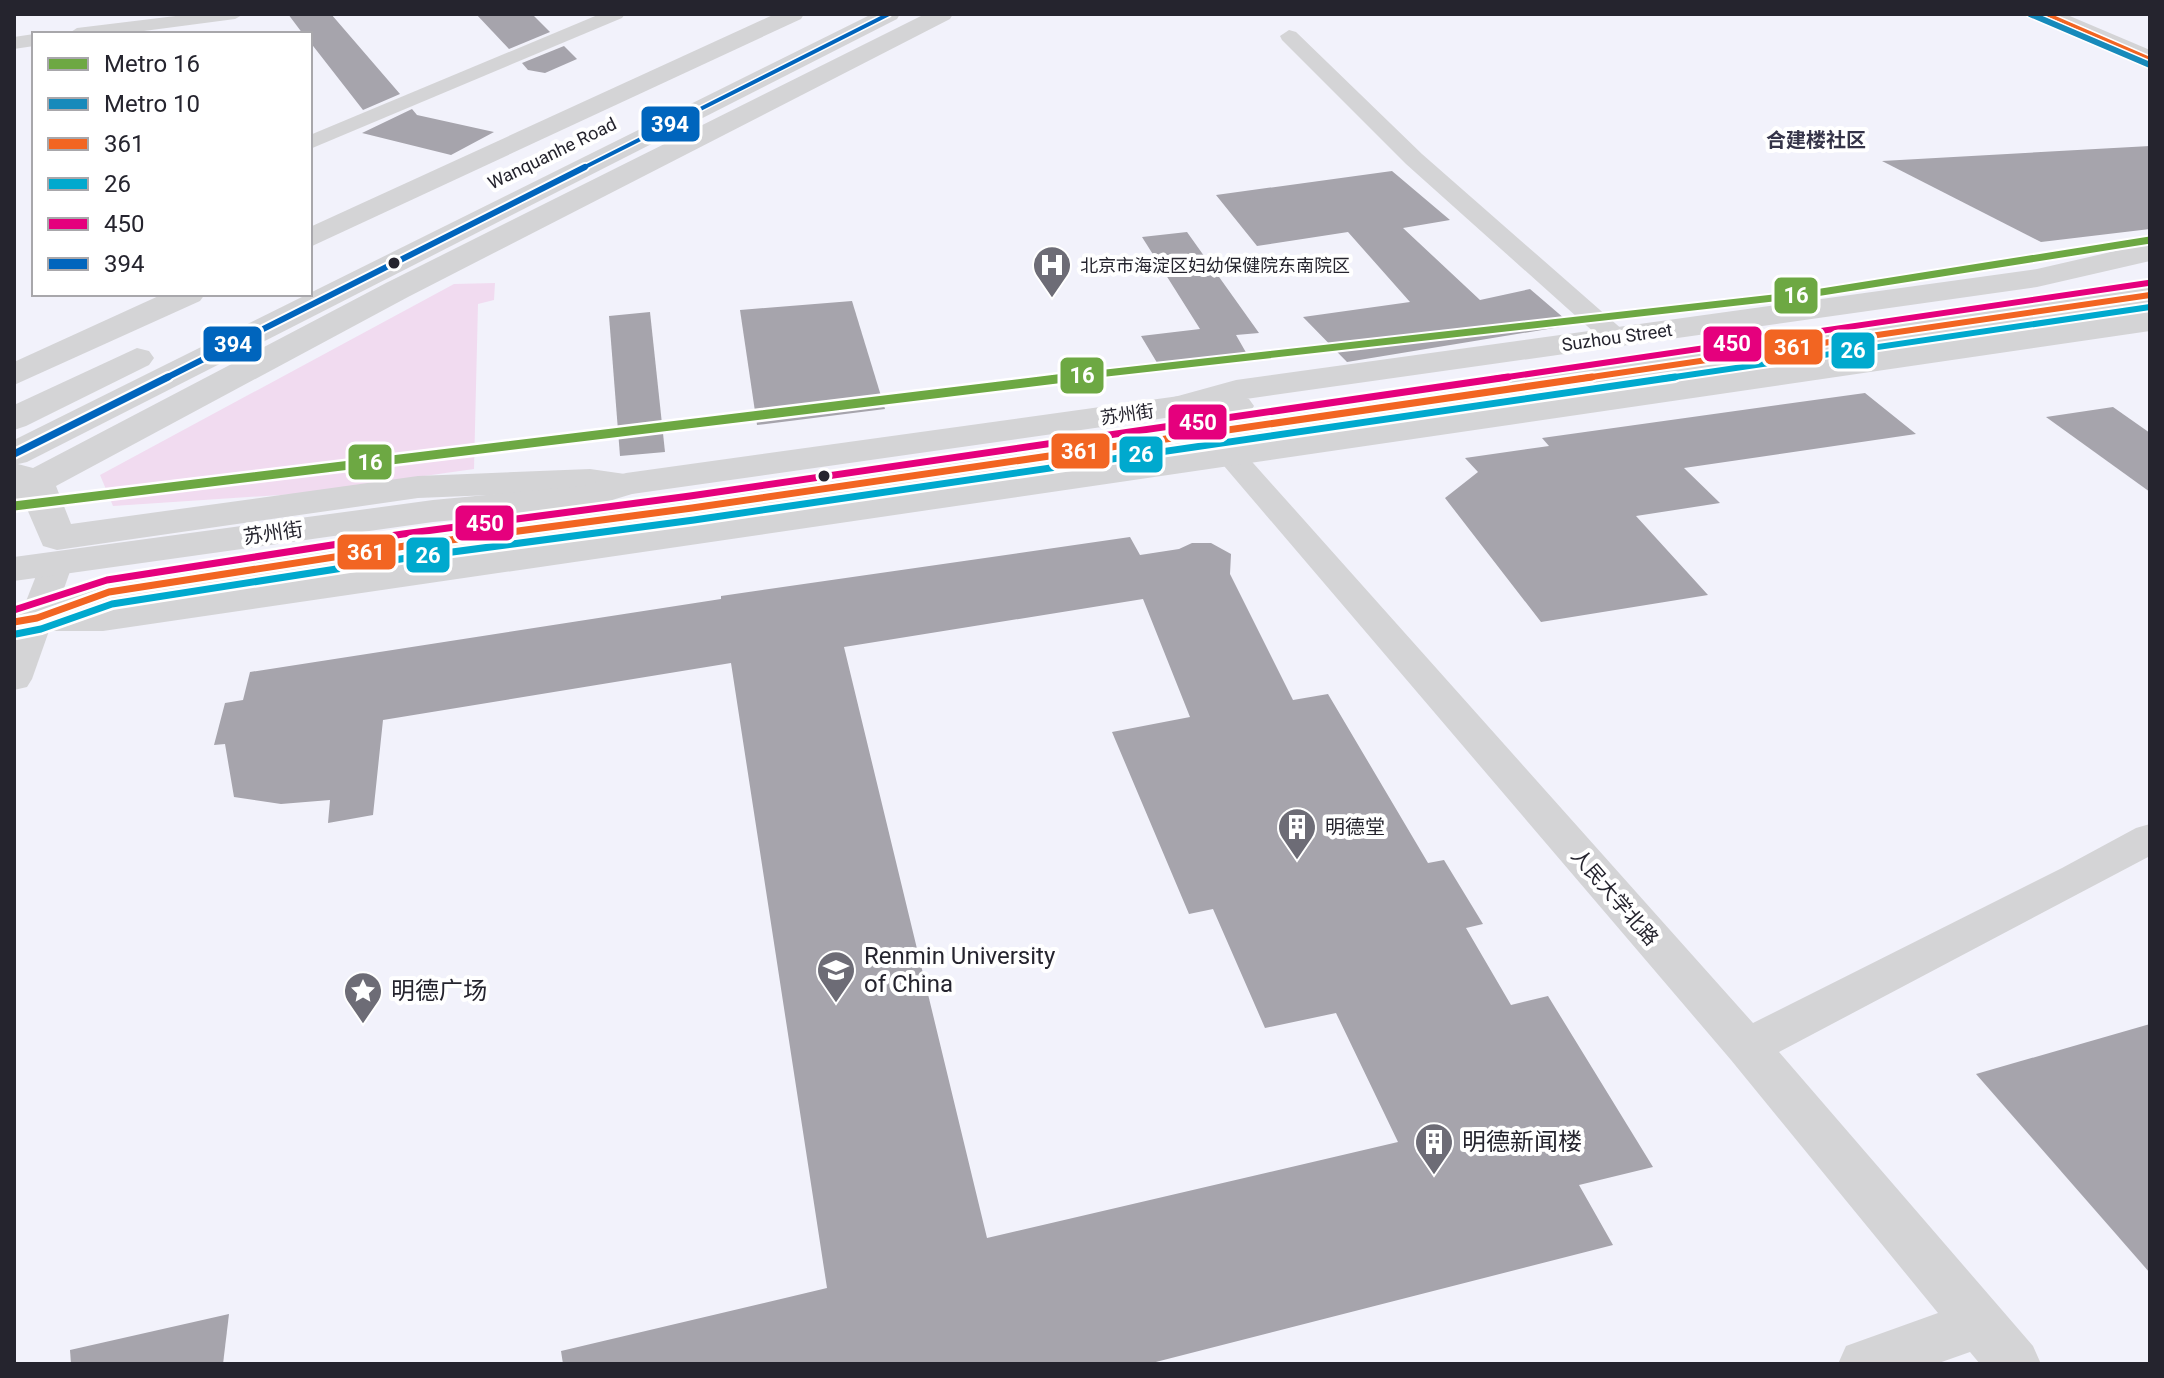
<svg xmlns="http://www.w3.org/2000/svg" width="2164" height="1378" viewBox="0 0 2164 1378" font-family="Roboto,'Noto Sans SC',sans-serif">
  <rect width="100%" height="100%" fill="#f2f2fb"/>
  <!-- green -->
  <path fill="#f1dbf0" d="M495,283l-1,17 -16,4 -4,165 -178,25 -183,12 -13,-31 354,-191z"/>
  <!-- building -->
  <g fill="#a6a4ac" fill-rule="evenodd">
    <path d="M288,14h43l69,80 -37,16 -53,-68v-8h-7z"/>
    <path d="M476,14h56l18,18 -41,17z"/>
    <path d="M564,46l13,13 -32,14 -17,-3 -6,-7z"/>
    <path d="M412,109l5,6 77,17 -43,23 -89,-22z"/>
    <path d="M2150,146v83l-109,13 -159,-81z"/>
    <path d="M1392,171l58,49 -47,8 77,72 50,-11 42,36 -225,37 -44,-45 107,-15 -62,-70 -91,14 -41,-51z"/>
    <path d="M1187,232l72,101 -23,2 12,21 -89,10 -18,-30 59,-7 -58,-92z"/>
    <path d="M852,301l33,108 -128,16 -17,-115z"/>
    <path d="M650,312l15,140 -45,4 -11,-140z"/>
    <path d="M1865,393l51,41 -232,34 36,35 -84,13 72,79 -167,27 -96,-124 33,-26 -13,-14 84,-12 -7,-8z"/>
    <path d="M2113,407l37,26v59l-104,-75z"/>
    <path d="M1130,537l10,18 39,-6 13,-6h19l20,11 -1,20 63,126 35,-6 100,169 16,-3 39,64 -17,4 45,77 37,-9 105,171 -74,18 34,60 -465,119h-585l-2,-13 266,-63 -96,-625 -348,57 -10,95 -45,8 2,-23 -49,4 -47,-7 -9,-53 -11,1 11,-42 18,-3 7,-28 471,-73v-3zM1143,599l47,118 -78,15 77,182 24,-5 52,119 71,-15 62,129 -411,96 -143,-591z"/>
    <path d="M2150,1024v249l-174,-199z"/>
    <path d="M229,1314l-6,50h-152l-1,-14z"/>
  </g>
  <g fill="none" stroke-linecap="round" stroke-linejoin="round">
    <!-- minor -->
    <g fill="#d4d4d6" fill-rule="evenodd">
      <path d="M192,14h52l-9,5 -114,15h-53l9,-6z"/>
      <path d="M600,14h25l-3,4 -312,131v-14z"/>
      <path d="M1289,30l7,2 126,122 202,177 4,6 -4,6h-18l-200,-179 -124,-124 -2,-4z"/>
      <path d="M34,34v12l-20,3v-12z"/>
      <path d="M1211,424l10,3 532,596 309,-155 74,-40 14,-4v32l-371,196 254,294 8,18h-61l-10,-12 -34,12h-98l8,-18 92,-33 -207,-253 -530,-621 -5,-6 5,-6z"/>
      <path d="M57,553l12,3 4,7 -41,116 -5,8 -13,3v-58l27,-69 4,-7z"/>
    </g>
    <!-- tertiary -->
    <g fill="#d4d4d6" fill-rule="evenodd">
      <path d="M775,14h29l-3,5 -491,228v-20z"/>
      <path d="M925,14h28l-3,5 -542,278 -352,189 15,38 347,-48 172,-7 49,7 6,8 -6,8 -13,3 -36,-4 -172,7 -361,52 -14,-4 -19,-44 -10,2v-41l19,5 353,-185z"/>
      <path d="M2150,243v18l-113,26 -798,113 -60,16 -12,-3 -5,-7 5,-7 69,-19 801,-111z"/>
      <path d="M163,294h42l-5,7 -186,84v-23z"/>
      <path d="M2150,311v20l-2047,300h-66l-15,-4 -6,-9 6,-9 15,-4h66z"/>
    </g>
    <!-- secondary -->
    <g fill="#d4d4d6" fill-rule="evenodd">
      <path d="M2150,286v18l-1458,215 -287,39 -288,45 -65,24 -38,8v-26l95,-29 296,-46 287,-37z"/>
      <path d="M1179,396h58l12,3 5,7 -5,7 -12,3h-58l-547,78 -46,14 -153,14 -419,59v-24l419,-57 149,-14 44,-13z"/>
    </g>
    <!-- primary -->
    <path fill="#d4d4d6" fill-rule="evenodd" d="M2035,14h30l85,36v16l-112,-47z"/>
    <!-- trunk -->
    <g fill="#d4d4d6" fill-rule="evenodd">
      <path d="M872,14h28l-3,5 -870,443 -13,3v-25z"/>
      <path d="M137,348l12,3 5,7 -5,7 -123,61 -12,4v-25z"/>
    </g>
    <defs>
      <path id="bus-1-far2" d="M2046,14l104,45"/>
      <path id="bus-1-far1" d="M1578,379l572,-84"/>
      <path id="bus-1" d="M14,622l23,-4 72,-26 296,-46 287,-38 900,-131"/>
      <path id="bus-2-far1" d="M1661,379l489,-72"/>
      <path id="bus-2" d="M16,634l25,-5 71,-25 295,-46 287,-38 981,-143"/>
      <path id="bus-3-far1" d="M1494,379l654,-96"/>
      <path id="bus-3" d="M14,610l93,-30 296,-46 287,-38 818,-119"/>
      <path id="bus-4-far2" d="M581,169l308,-155"/>
      <path id="bus-4-far1" d="M164,379l421,-212"/>
      <path id="bus-4" d="M14,454l154,-77"/>
    </defs>
    <!-- bus-1-far2 casing -->
    <use href="#bus-1-far2" stroke="#fff" stroke-width="7"/>
    <!-- bus-1-far1 casing -->
    <use href="#bus-1-far1" stroke="#fff" stroke-width="10"/>
    <!-- bus-1 casing -->
    <use href="#bus-1" stroke="#fff" stroke-width="12"/>
    <!-- bus-2-far1 casing -->
    <use href="#bus-2-far1" stroke="#fff" stroke-width="10"/>
    <!-- bus-2 casing -->
    <use href="#bus-2" stroke="#fff" stroke-width="12"/>
    <!-- bus-3-far1 casing -->
    <use href="#bus-3-far1" stroke="#fff" stroke-width="10"/>
    <!-- bus-3 casing -->
    <use href="#bus-3" stroke="#fff" stroke-width="12"/>
    <!-- bus-4-far2 casing -->
    <use href="#bus-4-far2" stroke="#fff" stroke-width="7"/>
    <!-- bus-4-far1 casing -->
    <use href="#bus-4-far1" stroke="#fff" stroke-width="10"/>
    <!-- bus-4 casing -->
    <use href="#bus-4" stroke="#fff" stroke-width="12"/>
    <!-- bus-1-far2 -->
    <use href="#bus-1-far2" stroke="#f26522" stroke-width="4"/>
    <!-- bus-1-far1 -->
    <use href="#bus-1-far1" stroke="#f26522" stroke-width="6"/>
    <!-- bus-1 -->
    <use href="#bus-1" stroke="#f26522" stroke-width="7"/>
    <!-- bus-2-far1 -->
    <use href="#bus-2-far1" stroke="#00a9ce" stroke-width="6"/>
    <!-- bus-2 -->
    <use href="#bus-2" stroke="#00a9ce" stroke-width="7"/>
    <!-- bus-3-far1 -->
    <use href="#bus-3-far1" stroke="#e5007d" stroke-width="6"/>
    <!-- bus-3 -->
    <use href="#bus-3" stroke="#e5007d" stroke-width="7"/>
    <!-- bus-4-far2 -->
    <use href="#bus-4-far2" stroke="#0065bd" stroke-width="4"/>
    <!-- bus-4-far1 -->
    <use href="#bus-4-far1" stroke="#0065bd" stroke-width="6"/>
    <!-- bus-4 -->
    <use href="#bus-4" stroke="#0065bd" stroke-width="7"/>
    <defs>
      <path id="metro-1-far1" d="M1053,379l756,-85 341,-54"/>
      <path id="metro-1" d="M14,506l1059,-129"/>
      <path id="metro-2" d="M2030,14l120,51"/>
    </defs>
    <!-- metro-1-far1 casing -->
    <use href="#metro-1-far1" stroke="#fff" stroke-width="11"/>
    <!-- metro-1 casing -->
    <use href="#metro-1" stroke="#fff" stroke-width="14"/>
    <!-- metro-2 casing -->
    <use href="#metro-2" stroke="#fff" stroke-width="9"/>
    <!-- metro-1-far1 -->
    <use href="#metro-1-far1" stroke="#6da843" stroke-width="7"/>
    <!-- metro-1 -->
    <use href="#metro-1" stroke="#6da843" stroke-width="9"/>
    <!-- metro-2 -->
    <use href="#metro-2" stroke="#178abb" stroke-width="6"/>
  </g>
  <!-- icons -->
  <defs>
    <symbol id="hospital-pin" viewBox="-11 -11 22 30"><path d="M0 17L-7.5 6A9.5 9.5 0 1 1 7.5 6Z" fill="#6d6c76" stroke="#fff"/><path d="M-5-5h3v3.5h4V-5h3V5h-3V1.5h-4V5h-3Z" fill="#fff"/></symbol>
    <symbol id="building-pin" viewBox="-11 -11 22 30"><path d="M0 17L-7.5 6A9.5 9.5 0 1 1 7.5 6Z" fill="#6d6c76" stroke="#fff"/><path d="M-4-6H4V6H1V3H-1V6H-4ZM-2.5-4.3h1.7v1.8h-1.7ZM.8-4.3h1.7v1.8H.8ZM-2.5-1h1.7V.8h-1.7ZM.8-1h1.7V.8H.8Z" fill="#fff"/></symbol>
    <symbol id="university-pin" viewBox="-11 -11 22 30"><path d="M0 17L-7.5 6A9.5 9.5 0 1 1 7.5 6Z" fill="#6d6c76" stroke="#fff"/><path d="M0-5L7-2L0 1L-7-2ZM-4 1L0 2.5L4 1V4Q0 6-4 4Z" fill="#fff"/></symbol>
    <symbol id="sight-pin" viewBox="-11 -11 22 30"><path d="M0 17L-7.5 6A9.5 9.5 0 1 1 7.5 6Z" fill="#6d6c76" stroke="#fff"/><path d="M0-6L1.8-2.2L6-1.7L2.9 1.2L3.7 5.4L0 3.3L-3.7 5.4L-2.9 1.2L-6-1.7L-1.8-2.2Z" fill="#fff"/></symbol>
  </defs>
  <g fill-rule="evenodd">
    <use href="#hospital-pin" x="1030" y="243" width="44" height="60"/>
    <use href="#building-pin" x="1275" y="805" width="44" height="60"/>
    <use href="#university-pin" x="814" y="948" width="44" height="60"/>
    <use href="#sight-pin" x="341" y="969" width="44" height="60"/>
    <use href="#building-pin" x="1412" y="1120" width="44" height="60"/>
  </g>
  <!-- markers -->
  <g fill="#25242e" stroke="#fff" stroke-width="3">
    <circle cx="394" cy="263" r="7"/>
    <circle cx="824" cy="476" r="7"/>
  </g>
  <g text-anchor="middle" dominant-baseline="central" stroke-width="8" stroke-linejoin="round" paint-order="stroke">
    <!-- far-street labels -->
    <g font-size="18" fill="#25242e" stroke="#fff">
      <text transform="translate(552 153) rotate(-26)">Wanquanhe Road</text>
      <text transform="translate(1617 337) rotate(-8)">Suzhou Street</text>
      <text transform="translate(1127 414) rotate(-8)">苏州街</text>
    </g>
    <!-- far-poi labels -->
    <g font-size="18" fill="#25242e" stroke="#fff" text-anchor="start">
      <text x="1080" y="265">北京市海淀区妇幼保健院东南院区</text>
    </g>
    <!-- far-quarter labels -->
    <g font-size="20" font-weight="bold" fill="#353449" stroke="#fff">
      <text x="1816" y="140">合建楼社区</text>
    </g>
    <!-- street labels -->
    <g font-size="20" fill="#25242e" stroke="#fff">
      <text transform="translate(273 533) rotate(-8)">苏州街</text>
      <text transform="translate(1615 897) rotate(49)">人民大学北路</text>
    </g>
    <!-- poi labels -->
    <g font-size="20" fill="#25242e" stroke="#fff" text-anchor="start">
      <text x="1325" y="827">明德堂</text>
    </g>
    <!-- near-poi labels -->
    <g font-size="24" fill="#25242e" stroke="#fff" text-anchor="start">
      <text x="864" y="956">Renmin University<tspan x="864" dy="28">of China</tspan></text>
      <text x="391" y="991">明德广场</text>
      <text x="1462" y="1142">明德新闻楼</text>
    </g>
  </g>
  <g stroke="#fff" stroke-width="3">
    <rect x="640" y="105" width="61" height="38" rx="8" fill="#0065bd"/>
    <rect x="1773" y="276" width="46" height="39" rx="8" fill="#6da843"/>
    <rect x="1702" y="325" width="61" height="38" rx="8" fill="#e5007d"/>
    <rect x="202" y="325" width="61" height="38" rx="8" fill="#0065bd"/>
    <rect x="1763" y="328" width="61" height="38" rx="8" fill="#f26522"/>
    <rect x="1830" y="331" width="46" height="39" rx="8" fill="#00a9ce"/>
    <rect x="1059" y="356" width="46" height="39" rx="8" fill="#6da843"/>
    <rect x="1167" y="403" width="61" height="38" rx="8" fill="#e5007d"/>
    <rect x="1050" y="432" width="61" height="38" rx="8" fill="#f26522"/>
    <rect x="1118" y="435" width="46" height="39" rx="8" fill="#00a9ce"/>
    <rect x="347" y="443" width="46" height="38" rx="8" fill="#6da843"/>
    <rect x="454" y="504" width="61" height="38" rx="8" fill="#e5007d"/>
    <rect x="336" y="533" width="61" height="38" rx="8" fill="#f26522"/>
    <rect x="405" y="536" width="46" height="38" rx="8" fill="#00a9ce"/>
  </g>
  <g font-size="22" text-anchor="middle" font-weight="bold" fill="#fff">
    <text x="670" y="132">394</text>
    <text x="1796" y="303">16</text>
    <text x="1732" y="351">450</text>
    <text x="233" y="352">394</text>
    <text x="1793" y="355">361</text>
    <text x="1853" y="358">26</text>
    <text x="1082" y="383">16</text>
    <text x="1198" y="430">450</text>
    <text x="1080" y="459">361</text>
    <text x="1141" y="462">26</text>
    <text x="370" y="470">16</text>
    <text x="485" y="531">450</text>
    <text x="366" y="560">361</text>
    <text x="428" y="563">26</text>
  </g>
  <!-- border -->
  <rect width="2164" height="1378" fill="none" stroke="#25242e" stroke-width="32"/>
  <!-- legend -->
  <rect x="32" y="32" width="280" height="264" fill="#ffffff" stroke="#a8a7ab" stroke-width="2"/>
  <rect x="48" y="58" width="40" height="12" fill="#6da843" stroke="#a8a7ab" stroke-width="2"/>
  <text x="104" y="72" font-size="24" fill="#25242e">Metro 16</text>
  <rect x="48" y="98" width="40" height="12" fill="#178abb" stroke="#a8a7ab" stroke-width="2"/>
  <text x="104" y="112" font-size="24" fill="#25242e">Metro 10</text>
  <rect x="48" y="138" width="40" height="12" fill="#f26522" stroke="#a8a7ab" stroke-width="2"/>
  <text x="104" y="152" font-size="24" fill="#25242e">361</text>
  <rect x="48" y="178" width="40" height="12" fill="#00a9ce" stroke="#a8a7ab" stroke-width="2"/>
  <text x="104" y="192" font-size="24" fill="#25242e">26</text>
  <rect x="48" y="218" width="40" height="12" fill="#e5007d" stroke="#a8a7ab" stroke-width="2"/>
  <text x="104" y="232" font-size="24" fill="#25242e">450</text>
  <rect x="48" y="258" width="40" height="12" fill="#0065bd" stroke="#a8a7ab" stroke-width="2"/>
  <text x="104" y="272" font-size="24" fill="#25242e">394</text>
</svg>
